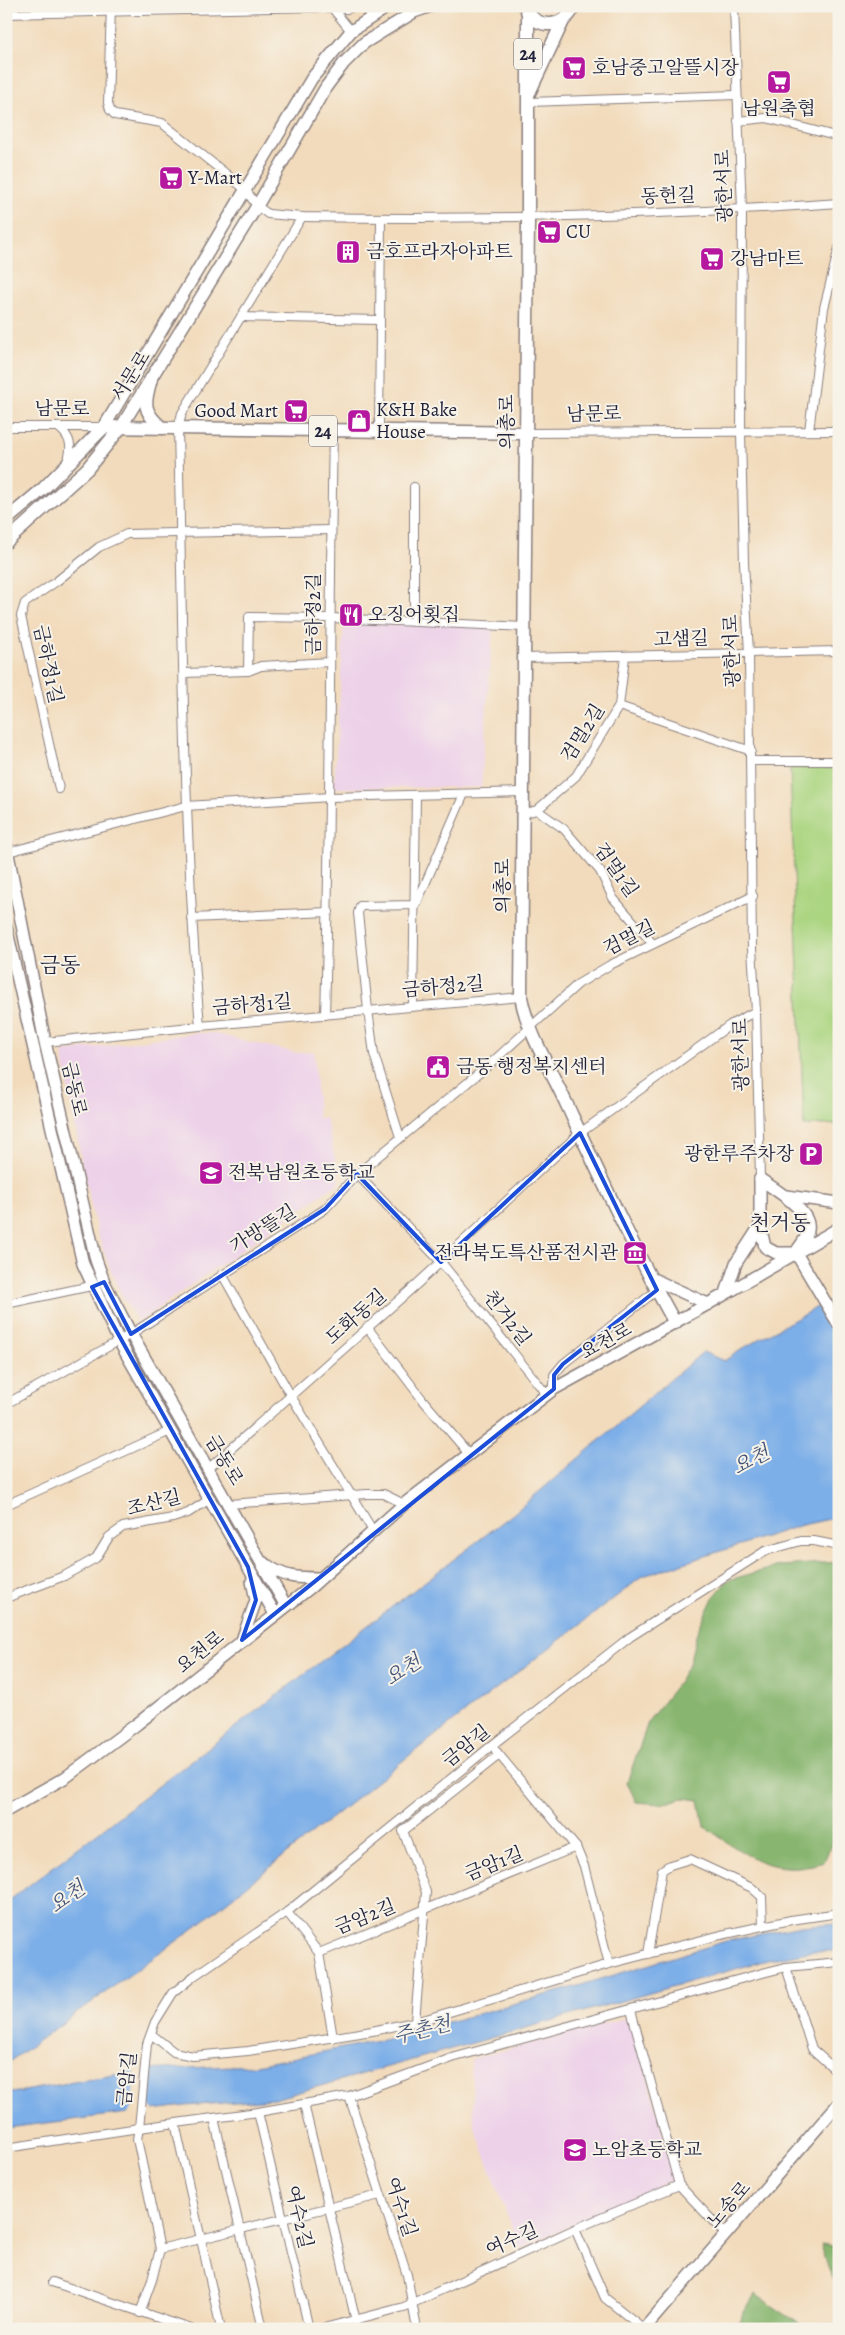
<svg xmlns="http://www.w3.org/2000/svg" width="845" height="2335" viewBox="0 0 845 2335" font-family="Alegreya,'Noto Serif KR',serif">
  <rect width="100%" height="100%" fill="#f7f3e8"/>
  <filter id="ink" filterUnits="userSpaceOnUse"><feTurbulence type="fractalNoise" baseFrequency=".02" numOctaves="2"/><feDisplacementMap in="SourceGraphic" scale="10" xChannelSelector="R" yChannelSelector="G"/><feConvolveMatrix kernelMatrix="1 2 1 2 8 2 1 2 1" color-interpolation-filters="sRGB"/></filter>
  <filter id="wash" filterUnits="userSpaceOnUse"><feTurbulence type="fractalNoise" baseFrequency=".0096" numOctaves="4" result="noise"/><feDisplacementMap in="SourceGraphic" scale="20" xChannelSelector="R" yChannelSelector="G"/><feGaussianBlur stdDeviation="1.12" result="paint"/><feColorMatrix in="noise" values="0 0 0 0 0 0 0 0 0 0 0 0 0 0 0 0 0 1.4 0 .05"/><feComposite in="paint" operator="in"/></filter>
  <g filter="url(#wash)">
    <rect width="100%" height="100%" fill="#f2dbbc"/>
    <!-- built -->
    <g fill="#edd1e9">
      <path d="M493,623l-12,164 -147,1 10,-164z"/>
      <path d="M195,1033h16l86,20 17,-2 4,67h8l14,64 -202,140 -18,-30 -13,-31 -10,-29 -15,-68 -20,-112z"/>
      <path d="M626,2018l7,5 41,151 -2,6 -152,69 -46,-124 -3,-66z"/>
    </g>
    <!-- green -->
    <path fill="#abd581" stroke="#667c5e" d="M790,768h49v356l-35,2z"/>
    <!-- forest -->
    <g fill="#88b66f" stroke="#556c55">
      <path d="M839,1562v251l-3,19 -12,30c-53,16 -78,-7 -120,-36l-5,-26 -16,-2 -21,6 -26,-2 -9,-20 22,-62 27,-34 13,-22 8,-32 16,-34 15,-18 52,-14z"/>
      <path d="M821,2244l18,3v35l-7,-3z"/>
      <path d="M755,2294l49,33 35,-3v5h-105z"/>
    </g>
    <!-- water -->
    <g fill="#7caee8" stroke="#4f6892">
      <path d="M839,1295v222l-37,8 -159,51 -228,175 -230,184 -179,129v-161l507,-389 190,-162 21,9 23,-15z"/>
      <path d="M839,1923v28h-26l-46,9 -493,139 -89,7 -179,22v-34l136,-24 114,-5 127,-25 195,-54 148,-45 75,-15z"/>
    </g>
    <!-- pier -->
    <path fill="#f2dbbc" d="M151,2067l-4,38 8,7 -29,4 6,-9 3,-39z"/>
  </g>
  <g filter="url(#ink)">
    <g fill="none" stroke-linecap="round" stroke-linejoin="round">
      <defs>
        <g id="street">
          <path d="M111,6l-3,97 2,7 5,5 47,8 83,66 12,17 11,8 34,3c179,3 358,-1 537,-14"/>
          <path d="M734,6l8,204 -1,223 3,130 5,90 3,296 4,62 4,168"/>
          <path d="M333,9l18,22"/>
          <path d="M6,14l314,-7 27,2 8,-3"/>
          <path d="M529,102l207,-7"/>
          <path d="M738,121l28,-3 73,19"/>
          <path d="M241,317l138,3"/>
          <path d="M6,427h98"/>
          <path d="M58,427c13,10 15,20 9,35"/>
          <path d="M379,431l2,-213"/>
          <path d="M809,431l15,-123 15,-60"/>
          <path d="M526,433l313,-2"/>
          <path d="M414,621v-134"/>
          <path d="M524,658l315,-7"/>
          <path d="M248,671l1,-54 81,1 195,9"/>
          <path d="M184,673l64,-2 13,-5 69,-4"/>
          <path d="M619,706l132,45"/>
          <path d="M751,761h88"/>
          <path d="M59,789l-38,-173 4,-13 32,-22 42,-34 28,-13 204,-4"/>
          <path d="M537,810l39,-34 43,-70 6,-49"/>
          <path d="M522,814l15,-4 27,19 36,42 13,27 40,46"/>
          <path d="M8,852l178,-46 144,-9 192,-5"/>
          <path d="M191,918l138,-6"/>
          <path d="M413,1005l3,-210"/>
          <path d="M325,1015c6,-195 4,-390 8,-584"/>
          <path d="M200,1026c-17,-199 -17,-398 -22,-597l4,-16 120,-196"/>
          <path d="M45,1042l155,-16 321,-29"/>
          <path d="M400,1137l-26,-83 -6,-44 -10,-97 2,-7 56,-1 48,-111"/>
          <path d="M357,1174l84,88 106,133"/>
          <path d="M222,1274l69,122 82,135"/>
          <path d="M6,1304l90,-19"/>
          <path d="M367,1327l55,72 47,55"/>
          <path d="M554,1389v-14l9,-11 94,-74"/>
          <path d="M6,1404l125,-70 194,-125 32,-35 132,-109 89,-81 32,-19 143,-69"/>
          <path d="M208,1469l208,-184 164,-152 150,-108 26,-14"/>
          <path d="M229,1504l138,-10h17l20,10"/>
          <path d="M6,1505l164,-74"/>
          <path d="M6,1598l58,-22 32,-18 13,-21 14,-10 50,-9 15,-5 22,-14"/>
          <path d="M496,1751l80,96 8,19 25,98"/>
          <path d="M287,1912l32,41 14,85"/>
          <path d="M319,1953l257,-106"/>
          <path d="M648,1954l14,-84 8,-5 20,-6 62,29 10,9 1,29"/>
          <path d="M786,1967l26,82 27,24"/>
          <path d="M631,2010l48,175 47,50"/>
          <path d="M415,2021l11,-129 -23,-61 96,-76"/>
          <path d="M151,2034l23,18 19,4 55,-5 124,-20 51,-11 186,-56 112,-29 70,-15 48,-7"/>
          <path d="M349,2096l58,179 10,54"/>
          <path d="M304,2104l52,217"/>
          <path d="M258,2112l51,217"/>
          <path d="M214,2118l49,211"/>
          <path d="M175,2123l46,206"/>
          <path d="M6,2148l133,-20 8,-84 8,-22 18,-29 21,-17 93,-64 204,-166 139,-109 135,-86 36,-10h13l25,5"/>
          <path d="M575,2229l30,69 39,31"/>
          <path d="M160,2249l220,-54"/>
          <path d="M52,2282l139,47"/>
          <path d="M140,2313l12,-33 8,-31 -23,-110 2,-11 119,-16 91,-16 103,-38 303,-83 31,-8 53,-5"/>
          <path d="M320,2329l84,-22 171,-78 104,-44"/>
        </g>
        <g id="secondary">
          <path d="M104,427l208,-349 39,-47 38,-25"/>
          <path d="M121,427l136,-221 69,-119 18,-24 20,-20 50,-31 17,-6"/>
          <path d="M6,844l39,198 51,218 8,22 27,52 155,272"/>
          <path d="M6,927l77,337 36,77 156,273"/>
          <path d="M760,1179v47l5,21 11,6h18"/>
          <path d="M760,1179c13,9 46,29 48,45 2,10 -5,18 -10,25"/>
          <path d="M786,1196l53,7"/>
          <path d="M796,1253l43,72"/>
          <path d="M651,1278l57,26"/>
          <path d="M726,1293l10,-30 24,-37"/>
          <path d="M264,1563c20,15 32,15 56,15"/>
          <path d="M242,1640l14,-40 -4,-19"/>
          <path d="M6,1811l60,-34 71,-53 174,-137 93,-83 150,-115 154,-85 131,-76"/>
          <path d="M644,2329l195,-226"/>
        </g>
        <g id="primary">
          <path d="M526,9c11,22 40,19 48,-3"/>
          <path d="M528,12v206l-7,779c7,37 30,73 46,108 34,73 68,147 108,218"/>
          <path d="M529,93l34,-72"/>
          <path d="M151,379c-7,24 -9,32 11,49"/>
          <path d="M6,520l38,-32 60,-61 422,6"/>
          <path d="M6,542l81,-73 34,-42"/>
        </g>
      </defs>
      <!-- street casing -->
      <use href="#street" stroke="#8a7e7c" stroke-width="10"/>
      <!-- secondary casing -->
      <use href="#secondary" stroke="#8a7e7c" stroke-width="14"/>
      <!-- primary casing -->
      <use href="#primary" stroke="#8a7e7c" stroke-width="15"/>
      <!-- street -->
      <use href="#street" stroke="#fff" stroke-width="8"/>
      <!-- secondary -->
      <use href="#secondary" stroke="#fff" stroke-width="11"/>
      <!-- primary -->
      <use href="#primary" stroke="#fff" stroke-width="12"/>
    </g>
  </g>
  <!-- marked area -->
  <path fill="none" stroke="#1d4ed8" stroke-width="4" stroke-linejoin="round" d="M580,1133l77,157 -94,74 -9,11v14l-312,251 14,-40 -8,-33 -156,-280 12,-5 27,52 194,-125 32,-35 84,88z"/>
  <!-- icons -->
  <defs>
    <symbol id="supermarket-square" viewBox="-11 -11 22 22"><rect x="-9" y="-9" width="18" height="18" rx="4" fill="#b5179e" stroke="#f7f3e8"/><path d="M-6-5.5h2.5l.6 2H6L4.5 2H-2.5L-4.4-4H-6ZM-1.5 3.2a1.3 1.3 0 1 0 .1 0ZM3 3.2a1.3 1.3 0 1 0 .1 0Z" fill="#fff"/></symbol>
    <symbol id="building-square" viewBox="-11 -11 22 22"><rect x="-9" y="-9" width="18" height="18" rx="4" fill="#b5179e" stroke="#f7f3e8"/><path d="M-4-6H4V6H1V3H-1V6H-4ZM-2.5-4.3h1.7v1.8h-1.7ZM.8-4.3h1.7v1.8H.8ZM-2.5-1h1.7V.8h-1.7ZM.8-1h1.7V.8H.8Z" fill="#fff"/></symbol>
    <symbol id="shop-square" viewBox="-11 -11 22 22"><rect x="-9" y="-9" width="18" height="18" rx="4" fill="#b5179e" stroke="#f7f3e8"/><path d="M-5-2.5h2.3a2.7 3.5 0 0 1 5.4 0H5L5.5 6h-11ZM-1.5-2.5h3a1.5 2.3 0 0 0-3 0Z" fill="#fff"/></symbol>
    <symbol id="restaurant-square" viewBox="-11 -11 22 22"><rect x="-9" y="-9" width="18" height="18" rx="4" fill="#b5179e" stroke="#f7f3e8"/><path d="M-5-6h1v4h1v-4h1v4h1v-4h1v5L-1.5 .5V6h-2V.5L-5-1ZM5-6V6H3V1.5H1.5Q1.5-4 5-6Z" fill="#fff"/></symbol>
    <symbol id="civic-square" viewBox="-11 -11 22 22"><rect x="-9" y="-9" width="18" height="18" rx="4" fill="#b5179e" stroke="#f7f3e8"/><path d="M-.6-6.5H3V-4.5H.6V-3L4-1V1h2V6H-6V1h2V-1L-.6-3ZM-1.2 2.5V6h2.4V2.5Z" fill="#fff"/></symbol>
    <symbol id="parking-square" viewBox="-11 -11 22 22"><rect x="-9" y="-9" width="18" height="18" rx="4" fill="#b5179e" stroke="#f7f3e8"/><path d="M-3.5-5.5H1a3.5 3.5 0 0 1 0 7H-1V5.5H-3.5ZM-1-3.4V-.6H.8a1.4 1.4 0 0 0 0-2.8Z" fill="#fff"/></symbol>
    <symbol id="school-square" viewBox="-11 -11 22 22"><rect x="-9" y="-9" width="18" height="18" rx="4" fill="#b5179e" stroke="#f7f3e8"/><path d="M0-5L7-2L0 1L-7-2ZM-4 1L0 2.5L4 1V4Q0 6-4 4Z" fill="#fff"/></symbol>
    <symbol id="museum-square" viewBox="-11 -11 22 22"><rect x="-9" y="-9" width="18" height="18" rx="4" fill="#b5179e" stroke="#f7f3e8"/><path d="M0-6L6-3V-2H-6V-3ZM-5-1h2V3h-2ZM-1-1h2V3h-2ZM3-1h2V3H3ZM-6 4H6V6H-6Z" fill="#fff"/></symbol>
  </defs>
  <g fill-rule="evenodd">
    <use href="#supermarket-square" x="560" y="54" width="28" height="28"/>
    <use href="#supermarket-square" x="765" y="68" width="28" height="28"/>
    <use href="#supermarket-square" x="157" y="164" width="28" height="28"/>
    <use href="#supermarket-square" x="535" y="218" width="28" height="28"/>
    <use href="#building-square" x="334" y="238" width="28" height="28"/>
    <use href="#supermarket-square" x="698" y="245" width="28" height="28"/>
    <use href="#supermarket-square" x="282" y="397" width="28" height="28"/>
    <use href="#shop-square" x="345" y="407" width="28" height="28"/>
    <use href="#restaurant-square" x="337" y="601" width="28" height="28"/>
    <use href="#civic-square" x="424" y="1053" width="28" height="28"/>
    <use href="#parking-square" x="797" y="1140" width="28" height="28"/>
    <use href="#school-square" x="197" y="1159" width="28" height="28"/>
    <use href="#museum-square" x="621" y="1239" width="28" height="28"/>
    <use href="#school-square" x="561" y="2136" width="28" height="28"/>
  </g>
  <g text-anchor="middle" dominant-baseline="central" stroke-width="4" stroke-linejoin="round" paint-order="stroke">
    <!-- shield labels -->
    <g fill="#f7f3e8" stroke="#62616f" stroke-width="1">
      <rect x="514" y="38.5" width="28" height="31" rx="4"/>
      <rect x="309" y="415.5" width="28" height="31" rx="4"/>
    </g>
    <g font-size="18" font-weight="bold" fill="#22223b">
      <text x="528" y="54">24</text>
      <text x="323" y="431">24</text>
    </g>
    <!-- poi labels -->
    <g font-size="19" fill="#22223b" stroke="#f7f3e8" text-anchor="start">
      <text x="592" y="68">호남중고알뜰시장</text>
      <text x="779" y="109" text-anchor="middle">남원축협</text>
      <text x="188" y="178">Y-Mart</text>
      <text x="566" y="232">CU</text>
      <text x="366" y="252">금호프라자아파트</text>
      <text x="730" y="259">강남마트</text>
      <text x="376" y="410">K&amp;H Bake<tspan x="376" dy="22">House</tspan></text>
      <text x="278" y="411" text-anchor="end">Good Mart</text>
      <text x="368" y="615">오징어횟집</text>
      <text x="456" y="1067">금동 행정복지센터</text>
      <text x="794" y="1154" text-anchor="end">광한루주차장</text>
      <text x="228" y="1173">전북남원초등학교</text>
      <text x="618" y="1253" text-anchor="end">전라북도특산품전시관</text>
      <text x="592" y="2150">노암초등학교</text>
    </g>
    <!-- street labels -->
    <g font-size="19" fill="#22223b" stroke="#f7f3e8">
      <text transform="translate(724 186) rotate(-92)">광한서로</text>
      <text transform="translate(668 196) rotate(-2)">동헌길</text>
      <text transform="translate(131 376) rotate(-58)">서문로</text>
      <text x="62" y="409">남문로</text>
      <text transform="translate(594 414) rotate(-1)">남문로</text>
      <text transform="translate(507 422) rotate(-90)">의총로</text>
      <text transform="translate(314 614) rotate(-90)">금하정2길</text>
      <text transform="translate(681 639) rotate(-2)">고샘길</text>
      <text transform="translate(732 651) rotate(-92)">광한서로</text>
      <text transform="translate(48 664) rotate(78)">금하정1길</text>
      <text transform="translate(583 733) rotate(-58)">검멀2길</text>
      <text transform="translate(616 870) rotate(55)">검멀1길</text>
      <text transform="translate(503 886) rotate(-90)">의총로</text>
      <text transform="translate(629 938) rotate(-27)">검멀길</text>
      <text transform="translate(443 987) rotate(-5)">금하정2길</text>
      <text transform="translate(252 1005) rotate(-5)">금하정1길</text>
      <text transform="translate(741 1055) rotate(-91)">광한서로</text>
      <text transform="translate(74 1089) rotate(77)">금동로</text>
      <text transform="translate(263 1229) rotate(-32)">가방뜰길</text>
      <text transform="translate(356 1317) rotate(-41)">도화동길</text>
      <text transform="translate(507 1318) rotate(52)">천거2길</text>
      <text transform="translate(606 1341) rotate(-29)">요천로</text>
      <text transform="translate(224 1460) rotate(59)">금동로</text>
      <text transform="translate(154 1503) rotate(-14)">조산길</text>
      <text transform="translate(200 1652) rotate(-39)">요천로</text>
      <text transform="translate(466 1746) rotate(-39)">금암길</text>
      <text transform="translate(494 1864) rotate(-22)">금암1길</text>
      <text transform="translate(365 1917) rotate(-22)">금암2길</text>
      <text transform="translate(127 2079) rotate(-84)">금암길</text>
      <text transform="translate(729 2205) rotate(-49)">노송로</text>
      <text transform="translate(401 2207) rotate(72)">여수1길</text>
      <text transform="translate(299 2217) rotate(77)">여수2길</text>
      <text transform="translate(512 2240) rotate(-24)">여수길</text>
    </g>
    <!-- water labels -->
    <g font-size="20" font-style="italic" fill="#425378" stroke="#f7f3e8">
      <text transform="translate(751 1460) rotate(-28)">요천</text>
      <text transform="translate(403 1670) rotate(-33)">요천</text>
      <text transform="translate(67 1897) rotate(-35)">요천</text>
      <text transform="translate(422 2030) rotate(-14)">주촌천</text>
    </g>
    <!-- quarter labels -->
    <g font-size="21" fill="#22223b" stroke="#f7f3e8">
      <text x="60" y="965">금동</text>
      <text x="780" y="1223">천거동</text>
    </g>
  </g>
  <!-- margin -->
  <rect width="845" height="2335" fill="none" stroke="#f7f3e8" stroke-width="25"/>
</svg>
